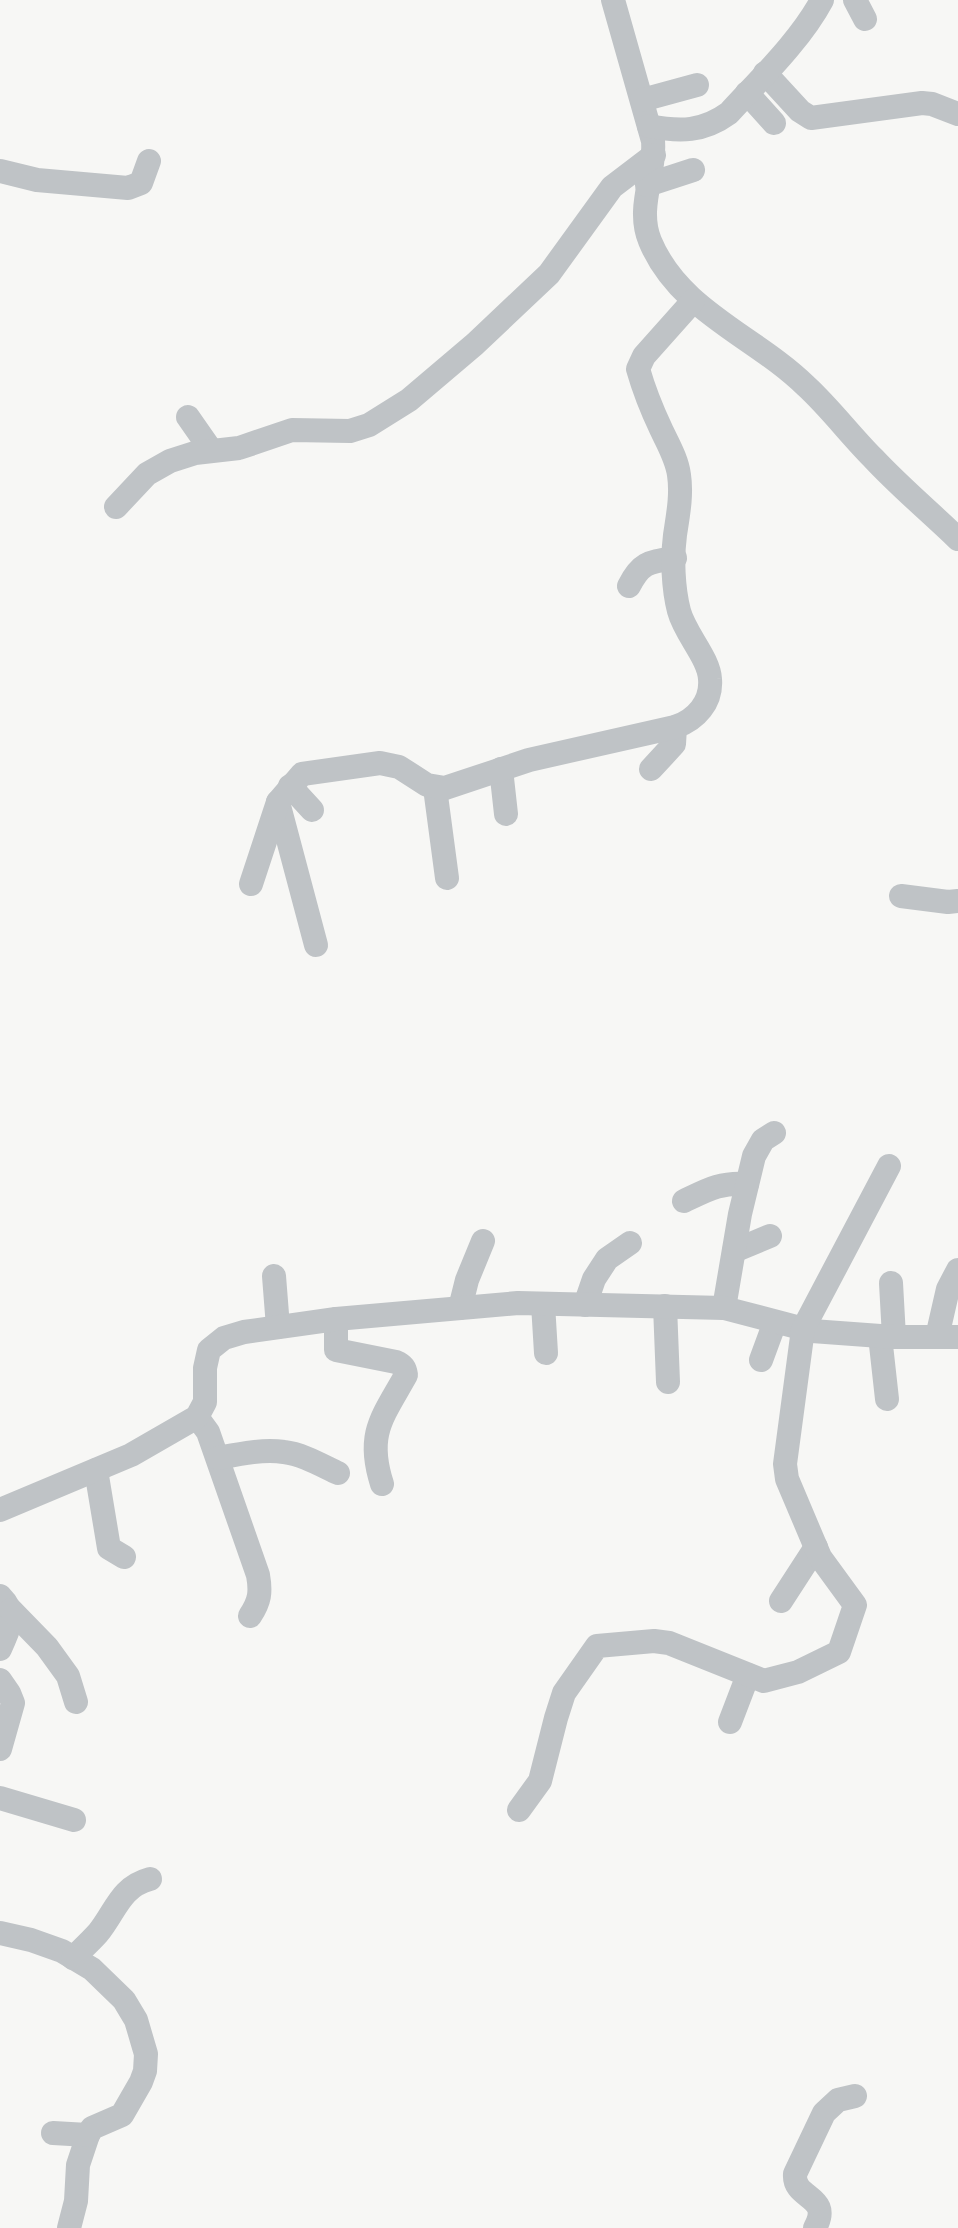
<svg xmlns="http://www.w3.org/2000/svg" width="958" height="2228" viewBox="0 0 958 2228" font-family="Cabin,sans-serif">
  <rect width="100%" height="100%" fill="#f7f7f5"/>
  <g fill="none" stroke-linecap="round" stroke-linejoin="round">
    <!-- minor -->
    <g stroke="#bfc3c6" stroke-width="24">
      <path d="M613,0l40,141c3,34 -17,66 -3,100 29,70 105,95 156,145 24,22 44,49 67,72 27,29 57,54 85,81"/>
      <path d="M855,0l10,19"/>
      <path d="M765,73l35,38 11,7 111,-15 10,1 26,10"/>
      <path d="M747,93l27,30"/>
      <path d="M642,100l55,-15"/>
      <path d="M649,126c31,6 54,6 80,-13 31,-34 71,-72 93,-113"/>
      <path d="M0,171l37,9 91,8 13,-5 8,-22"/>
      <path d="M647,185l46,-15"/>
      <path d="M188,417l23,33"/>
      <path d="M116,507l31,-33 23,-13 25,-8 44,-5 53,-18 58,1 19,-6 40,-25 66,-56 74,-70 63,-87 42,-32"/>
      <path d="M629,586c12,-24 20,-24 46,-28"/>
      <path d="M501,769l5,45"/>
      <path d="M651,769l23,-25 1,-17"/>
      <path d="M290,786l22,24"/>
      <path d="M435,788l12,90"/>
      <path d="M278,802l38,143"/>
      <path d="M251,884l27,-82 24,-28 78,-11 19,4 28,18 18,3 84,-28 146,-33c21,-7 37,-25 35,-48 -1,-21 -25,-45 -31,-68 -6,-23 -7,-53 -4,-76 3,-20 7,-40 4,-60 -2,-16 -11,-31 -18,-46 -9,-19 -17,-39 -23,-60l6,-13 49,-55"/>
      <path d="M901,896l47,6 10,-1"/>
      <path d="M684,1201c23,-11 36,-19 63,-17"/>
      <path d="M734,1251l36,-15"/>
      <path d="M274,1276l4,51"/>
      <path d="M891,1283l3,54"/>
      <path d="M543,1304l3,49"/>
      <path d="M585,1305l9,-26 13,-20 23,-16"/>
      <path d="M665,1306l3,76"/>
      <path d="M460,1308l7,-28 16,-39"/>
      <path d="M724,1308l16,-94 14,-58 9,-16 11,-7"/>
      <path d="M336,1319v31l60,12c7,3 9,6 10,13 -24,43 -40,59 -24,109"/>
      <path d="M880,1336l7,63"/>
      <path d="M937,1337l11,-48 10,-19"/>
      <path d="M761,1360l14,-38"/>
      <path d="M197,1417l11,15 50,143c3,17 2,26 -8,41"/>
      <path d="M218,1458c21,-4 44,-9 66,-6 18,2 37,13 54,21"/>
      <path d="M96,1470l13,78 15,9"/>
      <path d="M0,1510l131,-55 66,-38 8,-15v-34l4,-18 15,-12 20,-6 92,-13 182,-16 206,5 88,23 82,6h64"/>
      <path d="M0,1596c19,19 9,31 0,53"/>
      <path d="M781,1601l35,-54"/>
      <path d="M11,1610l36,37 21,29 8,26"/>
      <path d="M0,1680l9,13 4,10 -13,46"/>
      <path d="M730,1722l18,-47"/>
      <path d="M0,1798l74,22"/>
      <path d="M519,1810l21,-29 16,-63 8,-25 33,-47 57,-5 15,2 95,38 34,-9 41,-20 16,-47 -35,-48 -33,-78 -2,-15 18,-135 86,-163"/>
      <path d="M0,1933l31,7 31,11 30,18 32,31 12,20 10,34 -1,17 -4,11 -19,33 -30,13 -4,7 -10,30 -2,36 -7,27"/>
      <path d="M73,1958c8,-8 17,-16 25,-25 18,-22 22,-46 52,-54"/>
      <path d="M53,2133l35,2"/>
      <path d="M815,2228c18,-33 -22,-28 -20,-54l29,-61 14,-13 17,-4"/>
    </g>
  </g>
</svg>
